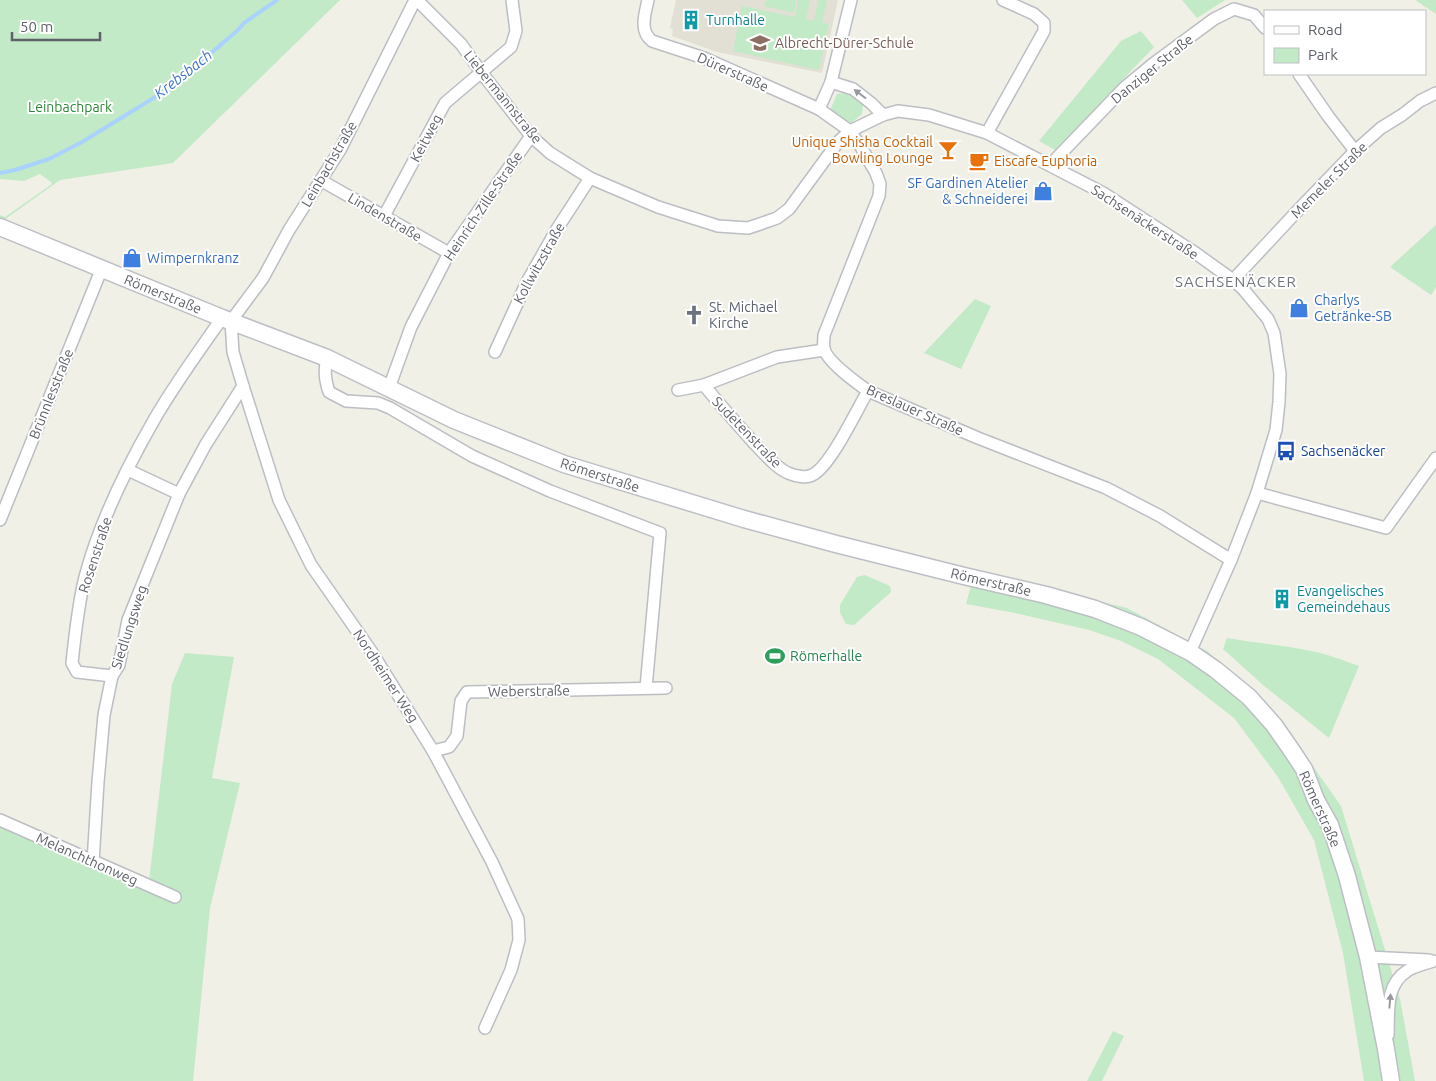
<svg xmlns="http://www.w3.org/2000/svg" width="1436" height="1081" viewBox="0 0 1436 1081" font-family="Ubuntu,sans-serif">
  <rect width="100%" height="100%" fill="#f1f0e7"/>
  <!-- education -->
  <path fill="#e2dfd5" d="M676,0h162l-16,73 -105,-21 -45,-16 1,-7 -3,-1z"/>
  <!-- green -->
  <g fill="#c2eac6">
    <path d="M0,0h340l-167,163 -113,17 -56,40 -4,-2v-3l5,2 47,-33 -1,-2 -11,-8 -16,7 -24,-2z"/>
    <path d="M766,0h30l-2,13 -30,-7z"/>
    <path d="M798,0h12l-4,19 8,2 4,-21h9l-5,22 7,2 -10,46 -86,-19 9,-45 53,11z"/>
    <path d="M1182,0h43l-28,18z"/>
    <path d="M1416,0h20v14l-18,-12z"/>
    <path d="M1141,31l13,16 -99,103 -16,-9 82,-100z"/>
    <path d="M847,93l9,4 7,8 -1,9 -11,9 -21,-13 7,-16z"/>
    <path d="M1436,225v62l-5,8 -41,-28z"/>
    <path d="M975,299l16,7 -30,63 -37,-16z"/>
    <path d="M975,570l152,38 80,43 36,31 36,36 62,88 59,193 15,82h-51l-21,-128 -29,-113 -36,-63 -44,-59 -76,-59 -37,-18 -32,-11 -74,-17 -49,-9z"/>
    <path d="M865,575l25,11 1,6 -37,33 -8,-1 -6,-11v-8l17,-28z"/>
    <path d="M1227,638c28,5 57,7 84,13 17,3 33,10 48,15l-30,72 -66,-53 -40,-36z"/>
    <path d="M185,653l49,4 -22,121 28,5 -30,125 -17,173h-193v-259l148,68 24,-206z"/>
    <path d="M1113,1031l11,5 -22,45h-15z"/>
  </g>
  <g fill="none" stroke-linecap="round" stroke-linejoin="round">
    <!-- stream -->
    <path stroke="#aad2ff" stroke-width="4" d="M0,173l15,-3 34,-11 33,-17 88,-54 68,-58 6,-7 33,-23"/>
    <defs>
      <g id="street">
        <path d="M415,0l-75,150 -51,80 -26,48 -32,43 1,16 1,15 10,34 36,114 32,65 60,86 62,100 59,111 26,57 1,21 -8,30 -26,58"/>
        <path d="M417,0l44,44 20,28 50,64 19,17 40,25 68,29 60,19 30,2 9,-3 20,-7 12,-9 49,-67 12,-11 33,-16 15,-4 31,4 58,18 118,61 89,58 39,28 10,9 25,30 6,14 6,41 -1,28 -3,28 -19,63 -26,67 -41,92"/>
        <path d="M648,0c-3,14 -9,31 4,41l52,17 115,51 31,22 11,16 15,26 4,11 -1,12 -55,139c0,4 -1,9 0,13 2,13 33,35 44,43l110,47 128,50 54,28 71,44"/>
        <path d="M1299,74l29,42 27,35"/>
        <path d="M831,82l22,7 18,14 12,12"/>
        <path d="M819,109l12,-27 20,-82"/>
        <path d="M987,133l57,-102v-8l-10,-9 -31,-14"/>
        <path d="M1050,165l74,-77 29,-24 61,-45 20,-10 20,6 11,13"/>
        <path d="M322,181l127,72"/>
        <path d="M384,216l61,-113 66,-56 5,-16 -4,-31"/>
        <path d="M1233,280l69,-74 53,-55 26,-23 21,-13 18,-14 16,-8"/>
        <path d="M495,352l32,-70 30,-53 33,-51"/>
        <path d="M327,358c-3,13 -2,22 2,34l17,9 32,2 12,5 82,48 78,35 110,42 -14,155"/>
        <path d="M704,385c16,20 33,39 50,58 10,10 21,24 34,30 7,3 19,6 26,1 18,-11 42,-63 54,-83"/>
        <path d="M389,388l22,-61 38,-74 82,-117"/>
        <path d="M678,390l26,-5 73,-28 47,-7"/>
        <path d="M128,470l51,24"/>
        <path d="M1257,493l129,35 50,-70"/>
        <path d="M0,520l102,-252"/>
        <path d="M112,676l-35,-4 -5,-9c3,-29 6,-58 13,-86 14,-53 42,-110 69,-157 20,-35 45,-69 68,-102"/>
        <path d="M433,751l16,-4 8,-11 4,-35 6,-9 199,-4"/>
        <path d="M0,820l175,77"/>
        <path d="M93,862l5,-80 6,-67 8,-39 7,-11 9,-45 51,-126 27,-50 37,-58"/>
        <path d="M1368,957l61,3"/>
        <path d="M1388,1035c1,-23 -3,-50 19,-64 7,-5 18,-7 26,-10"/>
      </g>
      <path id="secondary" d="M0,227l222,91 105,40 127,62 110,44 180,55 92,25 128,32 82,19 49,14 46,18 49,25 26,18 33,27 25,28 16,23 14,21 12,31 14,25 17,51 21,81 18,92 5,32"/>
    </defs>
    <!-- street casing -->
    <use href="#street" stroke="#bbbec3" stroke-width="14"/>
    <!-- secondary casing -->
    <use href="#secondary" stroke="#bcbfc5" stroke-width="19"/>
    <!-- street -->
    <use href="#street" stroke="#fff" stroke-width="11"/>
    <!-- secondary -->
    <use href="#secondary" stroke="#fff" stroke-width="16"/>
  </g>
  <!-- one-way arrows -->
  <defs><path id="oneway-solid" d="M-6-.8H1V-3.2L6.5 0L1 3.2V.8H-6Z" transform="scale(1.25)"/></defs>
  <g fill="#96999d">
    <use href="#oneway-solid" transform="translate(860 94) rotate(-143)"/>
    <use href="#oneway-solid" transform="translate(1390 1001) rotate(-85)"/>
  </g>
  <!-- icons -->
  <defs>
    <symbol id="building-bare" viewBox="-9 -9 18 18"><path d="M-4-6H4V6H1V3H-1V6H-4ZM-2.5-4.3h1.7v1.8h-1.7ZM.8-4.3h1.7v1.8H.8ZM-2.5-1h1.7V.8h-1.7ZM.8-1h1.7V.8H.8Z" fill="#0f9aa8" stroke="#fff" stroke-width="2.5" paint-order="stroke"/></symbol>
    <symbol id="school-bare" viewBox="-9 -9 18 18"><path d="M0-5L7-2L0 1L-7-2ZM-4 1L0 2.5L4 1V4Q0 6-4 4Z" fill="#8d6e63" stroke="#fff" stroke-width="2.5" paint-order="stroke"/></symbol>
    <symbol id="bar-bare" viewBox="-9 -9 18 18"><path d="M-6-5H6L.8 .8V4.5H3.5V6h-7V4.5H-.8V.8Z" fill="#e8710a" stroke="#fff" stroke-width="2.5" paint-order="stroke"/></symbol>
    <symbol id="cafe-bare" viewBox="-9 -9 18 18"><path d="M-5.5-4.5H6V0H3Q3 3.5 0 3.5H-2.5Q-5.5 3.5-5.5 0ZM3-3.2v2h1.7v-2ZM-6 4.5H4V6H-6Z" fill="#e8710a" stroke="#fff" stroke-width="2.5" paint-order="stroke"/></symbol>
    <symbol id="shop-bare" viewBox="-9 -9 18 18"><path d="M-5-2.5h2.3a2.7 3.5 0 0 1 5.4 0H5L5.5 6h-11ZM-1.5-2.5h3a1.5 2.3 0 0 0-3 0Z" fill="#3f7fe0" stroke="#fff" stroke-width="2.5" paint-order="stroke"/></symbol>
    <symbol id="church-bare" viewBox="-9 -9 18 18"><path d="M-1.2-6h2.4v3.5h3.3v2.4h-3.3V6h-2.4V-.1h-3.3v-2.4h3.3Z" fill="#6b7280" stroke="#fff" stroke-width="2.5" paint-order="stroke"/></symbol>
    <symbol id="bus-bare" viewBox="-9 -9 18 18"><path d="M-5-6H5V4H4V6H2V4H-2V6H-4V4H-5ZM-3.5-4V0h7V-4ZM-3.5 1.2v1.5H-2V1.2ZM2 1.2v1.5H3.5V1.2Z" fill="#1a4fb4" stroke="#fff" stroke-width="2.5" paint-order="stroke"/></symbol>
    <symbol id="stadium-bare" viewBox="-9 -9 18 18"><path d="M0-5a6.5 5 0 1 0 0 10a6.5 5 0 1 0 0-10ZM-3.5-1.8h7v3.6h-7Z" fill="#2e9e5b" stroke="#fff" stroke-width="2.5" paint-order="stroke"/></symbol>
  </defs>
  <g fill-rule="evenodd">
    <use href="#building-bare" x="677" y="6" width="28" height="28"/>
    <use href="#school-bare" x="746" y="29" width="28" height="28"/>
    <use href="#bar-bare" x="934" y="136" width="28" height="28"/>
    <use href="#cafe-bare" x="965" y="147" width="28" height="28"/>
    <use href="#shop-bare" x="1029" y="177" width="28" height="28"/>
    <use href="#shop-bare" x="118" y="244" width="28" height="28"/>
    <use href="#shop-bare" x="1285" y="294" width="28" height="28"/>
    <use href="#church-bare" x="680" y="301" width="28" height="28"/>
    <use href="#bus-bare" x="1272" y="437" width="28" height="28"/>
    <use href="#building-bare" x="1268" y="585" width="28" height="28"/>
    <use href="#stadium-bare" x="761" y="642" width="28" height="28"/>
  </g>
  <g text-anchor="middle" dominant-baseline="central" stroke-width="4" stroke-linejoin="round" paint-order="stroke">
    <!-- culture labels -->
    <g font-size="14" fill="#0d838f" stroke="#fff" text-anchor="start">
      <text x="706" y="20">Turnhalle</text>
      <text x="1297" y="591">Evangelisches<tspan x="1297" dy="16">Gemeindehaus</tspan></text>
    </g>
    <!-- education labels -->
    <g font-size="14" fill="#785e54" stroke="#fff" text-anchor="start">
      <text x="775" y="43">Albrecht-Dürer-Schule</text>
    </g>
    <!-- street labels -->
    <g font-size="14" fill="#5e6268" stroke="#fff">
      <text transform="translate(1152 69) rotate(-39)">Danziger Straße</text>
      <text transform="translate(733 72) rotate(24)">Dürerstraße</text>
      <text transform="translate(503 97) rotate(51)">Liebermannstraße</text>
      <text transform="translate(426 138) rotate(-62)">Keitweg</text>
      <text transform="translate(329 164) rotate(-60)">Leinbachstraße</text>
      <text transform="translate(1329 180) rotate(-45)">Memeler Straße</text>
      <text transform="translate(483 206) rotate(-56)">Heinrich-Zille-Straße</text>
      <text transform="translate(385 217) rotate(30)">Lindenstraße</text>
      <text transform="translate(1145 222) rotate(33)">Sachsenäckerstraße</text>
      <text transform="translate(539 263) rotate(-61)">Kollwitzstraße</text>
      <text transform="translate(163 294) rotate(22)">Römerstraße</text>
      <text transform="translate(51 394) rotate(-68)">Brünnlesstraße</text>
      <text transform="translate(915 410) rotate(24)">Breslauer Straße</text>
      <text transform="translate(747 432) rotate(46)">Sudetenstraße</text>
      <text transform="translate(600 475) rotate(18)">Römerstraße</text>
      <text transform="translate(95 555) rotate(-72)">Rosenstraße</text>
      <text transform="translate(991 582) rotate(13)">Römerstraße</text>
      <text transform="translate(129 627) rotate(-72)">Siedlungsweg</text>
      <text transform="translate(386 676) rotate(57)">Nordheimer Weg</text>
      <text transform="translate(529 691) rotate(-1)">Weberstraße</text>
      <text transform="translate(1320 809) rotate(66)">Römerstraße</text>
      <text transform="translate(87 859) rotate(24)">Melanchthonweg</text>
    </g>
    <!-- park labels -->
    <g font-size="14" fill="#2f873a" stroke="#fff">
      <text x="70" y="107">Leinbachpark</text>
    </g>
    <!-- food labels -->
    <g font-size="14" fill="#c56008" stroke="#fff" text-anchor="end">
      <text x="933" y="142">Unique Shisha Cocktail<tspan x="933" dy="16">Bowling Lounge</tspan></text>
      <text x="994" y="161" text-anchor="start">Eiscafe Euphoria</text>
    </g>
    <!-- shop labels -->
    <g font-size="14" fill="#366cbe" stroke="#fff" text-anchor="start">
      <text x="1028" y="183" text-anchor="end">SF Gardinen Atelier<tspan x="1028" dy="16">&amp; Schneiderei</tspan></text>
      <text x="147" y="258">Wimpernkranz</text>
      <text x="1314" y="300">Charlys<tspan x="1314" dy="16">Getränke-SB</tspan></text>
    </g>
    <!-- worship labels -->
    <g font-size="14" fill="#5b616d" stroke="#fff" text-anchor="start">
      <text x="709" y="307">St. Michael<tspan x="709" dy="16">Kirche</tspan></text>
    </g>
    <!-- transit labels -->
    <g font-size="14" fill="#164399" stroke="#fff" text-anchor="start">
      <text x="1301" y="451">Sachsenäcker</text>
    </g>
    <!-- leisure labels -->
    <g font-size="14" fill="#27864d" stroke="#fff" text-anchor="start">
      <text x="790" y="656">Römerhalle</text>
    </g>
    <!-- water labels -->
    <g font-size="15" font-style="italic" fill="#3f74c5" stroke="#fff">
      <text transform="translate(183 74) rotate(-38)">Krebsbach</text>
    </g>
    <!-- neighbourhood labels -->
    <g font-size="15" letter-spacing="1" fill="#6f747a" stroke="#fff">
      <text x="1236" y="281">SACHSENÄCKER</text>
    </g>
  </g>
  <!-- legend -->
  <rect x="1264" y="10" width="162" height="65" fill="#ffffff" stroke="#bfc0c3"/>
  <rect x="1274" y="26" width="25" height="8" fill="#ffffff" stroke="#bfc0c3"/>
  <text x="1308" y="35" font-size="15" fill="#5e6268">Road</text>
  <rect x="1274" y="48" width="25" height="15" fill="#c2eac6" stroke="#bfc0c3"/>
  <text x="1308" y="60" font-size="15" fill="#5e6268">Park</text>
  <!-- scale -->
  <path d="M12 32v8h88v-8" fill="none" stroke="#5e6268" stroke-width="2.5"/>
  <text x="20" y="32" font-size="15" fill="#5e6268" stroke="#ffffff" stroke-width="4" paint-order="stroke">50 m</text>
</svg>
